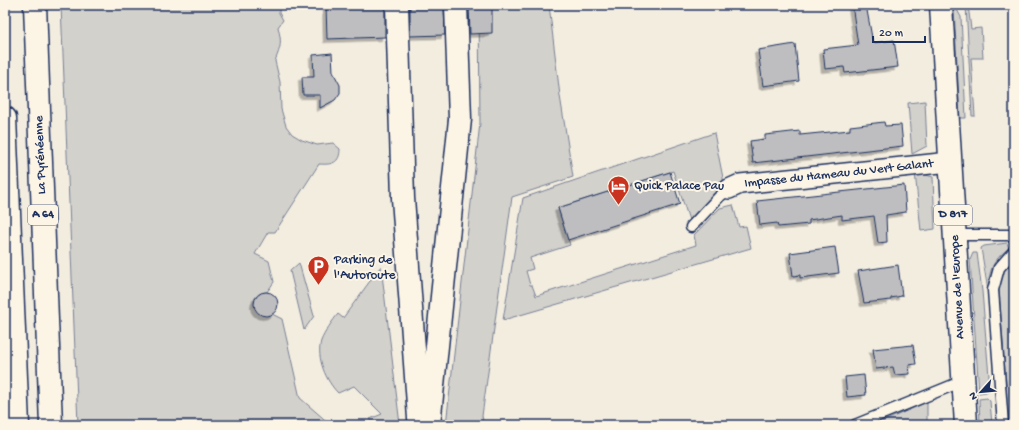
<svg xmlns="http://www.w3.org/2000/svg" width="1019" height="430" viewBox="0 0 1019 430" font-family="'Gochi Hand',sans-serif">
  <defs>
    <filter id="shadow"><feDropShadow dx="-3.5" dy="3.5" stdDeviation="0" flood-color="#0004"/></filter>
  </defs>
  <rect width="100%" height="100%" fill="#f3ede0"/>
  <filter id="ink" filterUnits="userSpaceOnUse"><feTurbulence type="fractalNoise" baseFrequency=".025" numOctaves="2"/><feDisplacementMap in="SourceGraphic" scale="8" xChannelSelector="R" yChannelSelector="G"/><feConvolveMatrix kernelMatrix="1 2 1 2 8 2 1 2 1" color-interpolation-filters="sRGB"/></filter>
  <g filter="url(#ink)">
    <!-- green -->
    <g fill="#d3d1cc" stroke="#778095">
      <path d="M61,5h218v8l4,7 -5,7c4,16 3,19 -3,34l5,21 1,27 5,17 6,8 10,6 15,5 16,-2 7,6c0,14 -8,16 -21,15l-44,68h-7l-13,22 14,7 5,21 -7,10c-21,0 -14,30 5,22l10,5 18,79 31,27h-253z"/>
      <path d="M479,5h70l11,91 13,81 -61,20 -30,219 2,9h-38l34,-302z"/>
      <path d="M966,5h2l3,24 10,-1 2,30h-12l4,58h-3z"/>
      <path d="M954,8h2l5,9 5,101h-6z"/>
      <path d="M925,101l2,45 -15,8 -4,-51z"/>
      <path d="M714,133l10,50 -35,37 -16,-49 -115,37 12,37 -40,13 3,11 -7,2 4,14h2l4,11 160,-51 -2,-10 26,-27 13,-3 6,22 7,-1 5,22 -248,72 20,-122z"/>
      <path d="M915,172l18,5 2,52 -14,2z"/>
      <path d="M1007,243l2,5c-17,13 -20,22 -21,43l-7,-43 3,-2z"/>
      <path d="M973,253h4l5,38 8,98 -4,3 -7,1 -9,-133z"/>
      <path d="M1014,258v167h-5l-10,-137 5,-20z"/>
      <path d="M299,263l15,53 -10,14 -14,-59z"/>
      <path d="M381,266l19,159h-24l-6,-6 12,-5 -28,-28 -16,7c-12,-12 -22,-35 -17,-52 3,-8 12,-21 17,-27l5,4z"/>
      <path d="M987,398l3,3 2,24h-12l-1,-26z"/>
      <path d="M927,402v23h-52z"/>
    </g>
    <!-- building -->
    <g fill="#bebec0" stroke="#1b2f5e" filter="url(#shadow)">
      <path d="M326,5h59v32l-58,2z"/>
      <path d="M410,5h34l1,30 -35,1z"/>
      <path d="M469,5h23v28l-22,1z"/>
      <path d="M852,5h14l7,38 21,-3 4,27 -53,6 -1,-6 -19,2 -2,-20 35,-4z"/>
      <path d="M795,44l4,37 -36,5 -5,-36z"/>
      <path d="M332,53l1,19 7,13v8l-5,7 -15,8v-13h-17l-1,-18h12l-1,-22z"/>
      <path d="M884,122l1,4 16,-1 2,21 -150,17 -3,-22 15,-2v-4l35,-4v4l50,-5v-4z"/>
      <path d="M670,172l10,32 -112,36 -10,-32z"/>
      <path d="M904,185l2,27 -20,3 1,27 -9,1 -4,-27 -32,4v-5l-33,5v4l-31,3 -1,-4 -17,2 -3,-24z"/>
      <path d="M835,247l4,26 -39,5v-3l-7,1 -3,-23z"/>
      <path d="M898,265l4,31 -11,2v2l-27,3 -6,-32z"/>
      <circle cx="266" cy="304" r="12"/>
      <path d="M913,345l3,19 -7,1 1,9 -15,1 -2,-8 -17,2 -3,-20z"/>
      <path d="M864,375l2,20 -19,2 -2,-20z"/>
    </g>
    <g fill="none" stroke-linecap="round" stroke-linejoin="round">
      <defs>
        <g id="lane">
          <path d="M691,227l28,-30 10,-8"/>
          <path d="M954,235h60"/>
          <path d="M855,425l108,-44"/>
          <path d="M1003,425l-10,-135 6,-22 15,-17"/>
        </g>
        <path id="street" d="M729,189l11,-5 210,-22"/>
        <path id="primary" d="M941,5l25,420"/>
        <g id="highway">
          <path d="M35,5l16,420"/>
          <path d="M397,5l6,193 16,220"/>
          <path d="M5,118l13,307"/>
          <path d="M429,425l31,-306 -4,-114"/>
        </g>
      </defs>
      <!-- lane casing -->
      <use href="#lane" stroke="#1b2f5e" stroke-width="13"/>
      <!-- street casing -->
      <use href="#street" stroke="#1b2f5e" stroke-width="22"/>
      <!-- primary casing -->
      <use href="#primary" stroke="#1b2f5e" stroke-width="25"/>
      <!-- highway casing -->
      <use href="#highway" stroke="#1b2f5e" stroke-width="25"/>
      <!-- lane -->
      <use href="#lane" stroke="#fcf5e5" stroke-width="10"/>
      <!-- street -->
      <use href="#street" stroke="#fcf5e5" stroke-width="19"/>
      <!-- primary -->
      <use href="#primary" stroke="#fcf5e5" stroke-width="22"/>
      <!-- highway -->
      <use href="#highway" stroke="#fcf5e5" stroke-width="22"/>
    </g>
  </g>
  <!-- icons -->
  <defs>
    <symbol id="hotel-pin" viewBox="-11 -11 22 30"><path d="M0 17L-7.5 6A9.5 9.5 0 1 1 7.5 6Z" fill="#c8321e" stroke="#fcf5e5"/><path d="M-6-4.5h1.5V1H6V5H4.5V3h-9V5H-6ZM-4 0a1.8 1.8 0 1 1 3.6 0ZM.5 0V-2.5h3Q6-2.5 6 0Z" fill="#fff"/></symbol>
    <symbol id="parking-pin" viewBox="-11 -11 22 30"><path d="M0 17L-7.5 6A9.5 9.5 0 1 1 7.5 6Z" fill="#c8321e" stroke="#fcf5e5"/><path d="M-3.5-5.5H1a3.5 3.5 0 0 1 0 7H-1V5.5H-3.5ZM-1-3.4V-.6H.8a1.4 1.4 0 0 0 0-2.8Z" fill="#fff"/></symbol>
  </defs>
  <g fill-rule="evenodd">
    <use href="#hotel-pin" x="606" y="174" width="25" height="34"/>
    <use href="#parking-pin" x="306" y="254" width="25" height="34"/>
  </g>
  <g text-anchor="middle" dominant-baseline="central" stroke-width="4" stroke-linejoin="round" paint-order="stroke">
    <!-- shield labels -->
    <g fill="#fcf5e5" stroke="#5e6a86" stroke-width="1">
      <rect x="28" y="205" width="30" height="20" rx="3"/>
      <rect x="934" y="205" width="38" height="20" rx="3"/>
    </g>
    <g font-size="12" font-weight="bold" fill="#1b2f5e">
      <text x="43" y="215">A 64</text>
      <text x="953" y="215">D 817</text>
    </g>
    <!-- street labels -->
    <g font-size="13" fill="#1b2f5e" stroke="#fcf5e5">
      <text transform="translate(41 155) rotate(-92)">La Pyrénéenne</text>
      <text transform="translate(839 174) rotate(-6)">Impasse du Hameau du Vert Galant</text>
      <text transform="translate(958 287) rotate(-93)">Avenue de l'Europe</text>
    </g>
    <!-- poi labels -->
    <g font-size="13" fill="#1b2f5e" stroke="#fcf5e5" text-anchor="start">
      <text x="634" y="186">Quick Palace Pau</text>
      <text x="334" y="260">Parking de<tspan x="334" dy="15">l'Autoroute</tspan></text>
    </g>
  </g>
  <!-- margin -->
  <rect width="1019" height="430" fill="none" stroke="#fcf5e5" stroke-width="20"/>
  <rect x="10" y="10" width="999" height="410" fill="none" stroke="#1b2f5e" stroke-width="1.5" filter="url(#ink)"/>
  <!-- north arrow -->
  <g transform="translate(981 392) rotate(243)" stroke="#fcf5e5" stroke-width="3" paint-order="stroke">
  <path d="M0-3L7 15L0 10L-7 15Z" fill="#1b2f5e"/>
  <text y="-6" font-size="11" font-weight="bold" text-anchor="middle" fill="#1b2f5e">N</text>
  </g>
  <!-- scale -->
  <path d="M873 36v6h52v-6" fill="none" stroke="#1b2f5e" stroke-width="2"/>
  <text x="879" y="36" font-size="12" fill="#1b2f5e" stroke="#fcf5e5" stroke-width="3" paint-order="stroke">20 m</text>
</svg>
